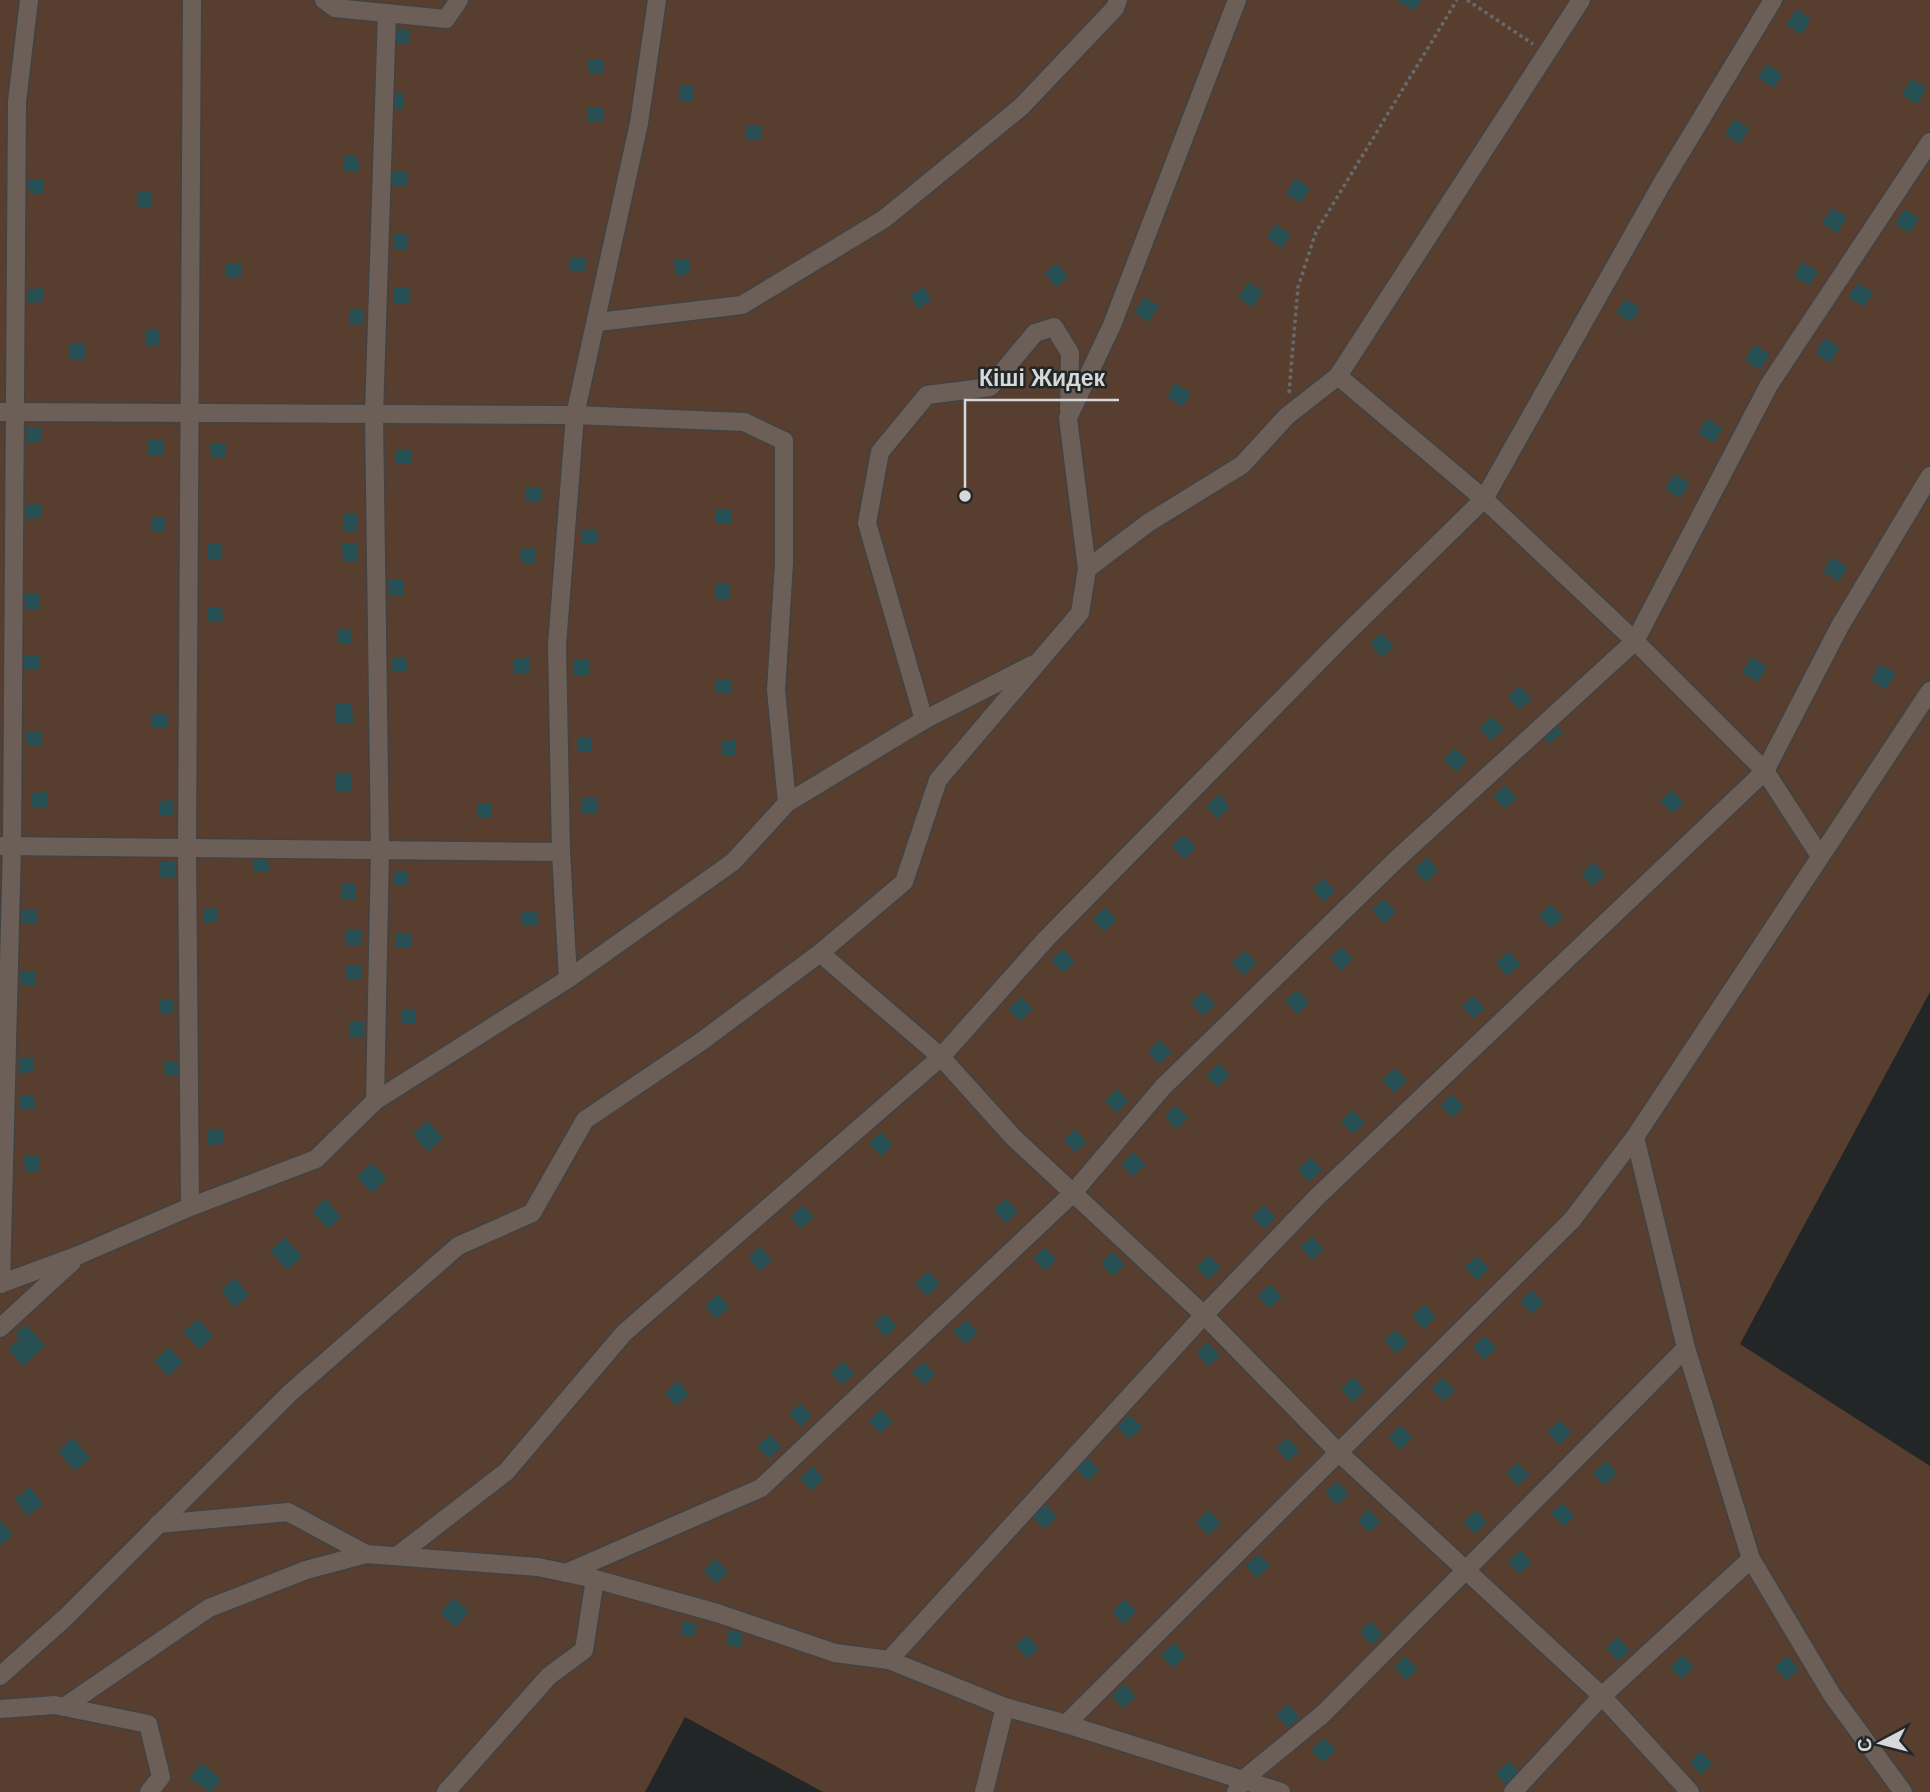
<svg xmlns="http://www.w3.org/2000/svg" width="1930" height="1792" viewBox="0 0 1930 1792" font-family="Arial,sans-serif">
  <rect width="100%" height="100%" fill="#232626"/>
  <!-- green -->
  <path fill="#583e2f" d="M0,0h1930v992l-190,352 190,122v326h-1107l-138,-75 -40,75h-645z"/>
  <!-- building -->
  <g fill="#275055">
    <path d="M1397,0h24l-6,11z"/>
    <path d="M1796,9l15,10 -9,15 -16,-9z"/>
    <rect x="394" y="29" width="16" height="14"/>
    <path d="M588,59h15l1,15h-15z"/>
    <path d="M1767,64l15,10 -8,14 -16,-10z"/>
    <path d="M1911,79l16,9 -10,16 -15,-9z"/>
    <rect x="679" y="86" width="15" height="16"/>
    <path d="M389,94h15v15l-15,1z"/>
    <path d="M588,108h15l1,14h-16z"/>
    <path d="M1734,119l15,9 -9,16 -15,-10z"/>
    <rect x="746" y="126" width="16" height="14"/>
    <path d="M343,156h15l1,15h-15z"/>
    <rect x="392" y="171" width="15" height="14"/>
    <path d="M1295,178l15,10 -9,15 -15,-9z"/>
    <path d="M28,179h16v14h-15z"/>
    <path d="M152,191v16h-15v-15z"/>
    <path d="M1832,208l15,9 -10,16 -15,-10z"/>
    <path d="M1904,209l15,9 -9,15 -15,-9z"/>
    <path d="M1275,224l16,10 -9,14 -15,-10z"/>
    <rect x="393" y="234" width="15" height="16"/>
    <rect x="570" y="257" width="15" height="15"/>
    <path d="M674,259h15l1,15 -15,1z"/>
    <path d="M1802,262l16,9 -9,15 -15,-10z"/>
    <path d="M1057,263l11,14 -12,10 -11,-14z"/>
    <rect x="225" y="264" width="16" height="14"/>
    <path d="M1248,282l15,9 -10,16 -15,-9z"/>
    <path d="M1857,283l16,9 -9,15 -16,-10z"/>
    <path d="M924,287l8,13 -14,9 -8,-14z"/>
    <path d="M44,288v14l-16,1v-14z"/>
    <rect x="394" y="288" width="15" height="15"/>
    <path d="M1144,297l15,9 -10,16 -15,-9z"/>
    <path d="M1625,299l15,9 -8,14 -16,-9z"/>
    <path d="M349,309h15v15l-15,1z"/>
    <path d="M160,329v16h-15v-15z"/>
    <path d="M1824,338l15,9 -9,16 -15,-10z"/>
    <rect x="70" y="344" width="15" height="16"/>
    <path d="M1754,345l16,9 -10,16 -15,-10z"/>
    <path d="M1175,383l16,10 -8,14 -16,-10z"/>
    <path d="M1707,419l16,9 -9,15 -16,-10z"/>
    <path d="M26,427h15l1,15 -15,1z"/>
    <rect x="148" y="440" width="15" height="15"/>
    <path d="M210,444h16v14h-15z"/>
    <rect x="395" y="449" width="16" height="14"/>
    <path d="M1674,474l16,9 -10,15 -15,-9z"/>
    <rect x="525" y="487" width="16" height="14"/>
    <path d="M42,504v14l-16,1v-14z"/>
    <rect x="716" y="510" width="16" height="14"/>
    <rect x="343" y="514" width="15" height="17"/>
    <rect x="151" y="517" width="15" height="14"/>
    <path d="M581,529h16v14h-15z"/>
    <rect x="207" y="544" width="15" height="15"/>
    <path d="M342,544h15l1,17h-15z"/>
    <path d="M536,548v15h-15l-1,-14z"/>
    <path d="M1832,557l16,10 -9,14 -16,-9z"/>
    <path d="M388,580h15l1,15 -15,1z"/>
    <rect x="715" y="583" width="15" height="16"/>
    <path d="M24,593h15l1,16h-15z"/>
    <path d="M207,607h15l1,15h-15z"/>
    <rect x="337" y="629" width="15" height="15"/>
    <path d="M1381,633l13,13 -12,11 -12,-14z"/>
    <rect x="24" y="655" width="15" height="15"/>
    <path d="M391,657h15l1,14h-16z"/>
    <path d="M1751,657l16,9 -9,16 -16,-9z"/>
    <path d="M529,658v16h-15l-1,-15z"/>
    <rect x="574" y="660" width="15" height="16"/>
    <path d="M1880,664l16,9 -10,16 -15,-9z"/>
    <path d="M731,679v14l-15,1 -1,-14z"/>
    <path d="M1519,686l13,13 -12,11 -12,-13z"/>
    <path d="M352,703l1,20 -17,1 -1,-20z"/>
    <rect x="152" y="713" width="15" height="15"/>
    <path d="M1492,717l12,12 -13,12 -12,-13z"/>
    <path d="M1551,720l12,12 -13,12 -12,-12z"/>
    <path d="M42,731v15h-15l-1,-14z"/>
    <rect x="577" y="737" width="15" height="14"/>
    <path d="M736,740v16h-15v-15z"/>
    <path d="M1455,748l12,13 -11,11 -12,-13z"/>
    <rect x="336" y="773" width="15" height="19"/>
    <path d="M1505,785l12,13 -12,11 -12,-13z"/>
    <path d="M1672,790l12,13 -12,10 -12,-13z"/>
    <path d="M47,792v16h-15v-15z"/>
    <path d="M1219,794l11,13 -13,12 -11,-13z"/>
    <rect x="582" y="798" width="15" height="16"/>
    <path d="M174,800v16h-15v-15z"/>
    <rect x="477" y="803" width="15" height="15"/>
    <path d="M1184,835l12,13 -12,11 -12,-13z"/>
    <path d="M253,856h15l1,15h-15z"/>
    <path d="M1427,857l11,13 -13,12 -11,-13z"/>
    <path d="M175,861v16h-15v-15z"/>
    <path d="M1594,862l11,13 -13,11 -11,-12z"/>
    <rect x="393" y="871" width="15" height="15"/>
    <path d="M1324,878l11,13 -11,11 -12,-13z"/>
    <path d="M341,884h15v15l-15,1z"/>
    <path d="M1384,899l12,13 -12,11 -12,-13z"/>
    <path d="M1551,904l12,13 -12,11 -12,-13z"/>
    <path d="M1105,907l12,13 -13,12 -11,-13z"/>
    <path d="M218,908v14l-15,1v-14z"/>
    <rect x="21" y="910" width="16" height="14"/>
    <path d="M537,911l1,14 -16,1v-14z"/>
    <rect x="346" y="930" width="15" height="16"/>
    <rect x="396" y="933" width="15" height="14"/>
    <path d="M1342,947l11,12 -12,12 -12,-13z"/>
    <path d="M1063,949l12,13 -12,11 -12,-13z"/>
    <path d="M1245,951l12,12 -13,12 -12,-13z"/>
    <path d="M1509,951l11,13 -13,12 -11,-13z"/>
    <rect x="346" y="966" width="15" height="14"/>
    <path d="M20,971h15l1,15h-15z"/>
    <path d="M1297,990l12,13 -12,11 -12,-13z"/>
    <path d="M1203,992l12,13 -12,11 -12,-13z"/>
    <path d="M1473,996l12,13 -12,10 -11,-13z"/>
    <path d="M1021,997l12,12 -13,12 -12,-12z"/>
    <rect x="159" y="1000" width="15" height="14"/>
    <rect x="401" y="1009" width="15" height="15"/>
    <path d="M349,1022h15v15l-15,1z"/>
    <path d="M1160,1040l12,13 -13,11 -11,-12z"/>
    <path d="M19,1057h15v15l-15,1z"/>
    <path d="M164,1061h15l1,15h-15z"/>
    <path d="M1219,1063l11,12 -13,12 -11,-12z"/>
    <path d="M1395,1068l12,13 -13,12 -12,-13z"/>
    <path d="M1117,1089l12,12 -13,12 -11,-12z"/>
    <path d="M1452,1094l12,13 -12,11 -11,-13z"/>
    <path d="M19,1095h15l1,14h-16z"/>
    <path d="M1176,1105l12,13 -12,11 -11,-13z"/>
    <path d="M1353,1110l12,13 -12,11 -12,-13z"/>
    <path d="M428,1121l15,17 -15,14 -15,-18z"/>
    <path d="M207,1129h16v15l-15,1z"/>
    <path d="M1075,1129l12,13 -12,11 -11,-13z"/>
    <path d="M881,1132l12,13 -12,11 -12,-13z"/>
    <path d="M1134,1152l12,13 -13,12 -12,-13z"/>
    <path d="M24,1156h15l1,15 -15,1z"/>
    <path d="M1311,1157l11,13 -13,12 -11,-13z"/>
    <path d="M372,1163l15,15 -15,15 -15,-16z"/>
    <path d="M326,1199l15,18 -13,12 -16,-18z"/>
    <path d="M1006,1199l12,13 -12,11 -12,-13z"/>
    <path d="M803,1205l11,12 -13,12 -11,-12z"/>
    <path d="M1264,1205l12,13 -12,11 -12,-13z"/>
    <path d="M1312,1236l12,13 -12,11 -12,-13z"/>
    <path d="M285,1237l17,20 -15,13 -17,-19z"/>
    <path d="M760,1247l12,13 -12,11 -12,-14z"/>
    <path d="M1045,1247l11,13 -11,11 -12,-13z"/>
    <path d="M1113,1252l12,13 -12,11 -12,-13z"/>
    <path d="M1209,1255l12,13 -13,12 -11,-13z"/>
    <path d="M1477,1256l12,13 -12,11 -12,-13z"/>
    <path d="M928,1271l12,13 -13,12 -12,-13z"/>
    <path d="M235,1278l14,17 -15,12 -13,-17z"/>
    <path d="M1270,1284l12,13 -13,11 -12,-12z"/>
    <path d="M1532,1290l11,13 -11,11 -12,-13z"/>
    <path d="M718,1294l11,13 -13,12 -11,-13z"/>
    <path d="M1425,1304l11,13 -12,12 -12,-13z"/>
    <path d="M885,1313l12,13 -11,11 -12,-13z"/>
    <path d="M198,1319l15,17 -14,13 -16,-17z"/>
    <path d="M966,1320l12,12 -13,12 -12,-13z"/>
    <path d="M26,1324l19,22 -22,20 -15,-17 12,-10 -5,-5z"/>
    <path d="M1396,1330l12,13 -12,10 -12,-13z"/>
    <path d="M1485,1336l12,12 -13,12 -11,-13z"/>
    <path d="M1208,1342l12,14 -12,10 -12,-13z"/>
    <path d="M169,1347l14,15 -15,14 -14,-15z"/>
    <path d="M843,1361l12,13 -13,11 -11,-12z"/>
    <path d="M924,1362l12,13 -12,10 -12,-13z"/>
    <path d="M1354,1377l11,13 -12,12 -12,-13z"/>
    <path d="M1443,1378l12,13 -12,10 -12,-13z"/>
    <path d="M678,1381l11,13 -13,12 -11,-13z"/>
    <path d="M801,1403l11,13 -11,11 -12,-14z"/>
    <path d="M881,1409l12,13 -13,11 -11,-12z"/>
    <path d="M1130,1415l12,13 -13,11 -12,-12z"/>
    <path d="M1560,1420l12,13 -13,12 -12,-13z"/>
    <path d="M1401,1425l11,13 -12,12 -12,-13z"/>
    <path d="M770,1435l12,12 -13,12 -12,-13z"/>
    <path d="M73,1438l17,20 -15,13 -17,-20z"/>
    <path d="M1287,1438l13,13 -12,10 -12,-13z"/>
    <path d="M1087,1457l12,13 -11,11 -13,-14z"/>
    <path d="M1606,1461l11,12 -13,12 -11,-12z"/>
    <path d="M1518,1462l12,13 -12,11 -12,-13z"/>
    <path d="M813,1466l11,13 -13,12 -11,-13z"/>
    <path d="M1337,1481l12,13 -12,11 -12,-13z"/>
    <path d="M30,1487l13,17 -15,12 -13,-17z"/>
    <path d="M1563,1503l12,13 -12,10 -12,-13z"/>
    <path d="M1045,1504l12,13 -13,12 -12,-13z"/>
    <path d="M1369,1509l12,13 -12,11 -11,-13z"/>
    <path d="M1209,1510l12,13 -13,12 -12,-13z"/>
    <path d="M1476,1510l11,12 -12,12 -12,-12z"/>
    <path d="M0,1520l13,15 -13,11z"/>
    <path d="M1521,1550l11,13 -13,11 -11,-12z"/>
    <path d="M1259,1554l11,12 -13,12 -11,-12z"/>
    <path d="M716,1559l12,13 -12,11 -12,-13z"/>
    <path d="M453,1598l16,13 -13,16 -16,-13z"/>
    <path d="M1125,1599l11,13 -13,12 -11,-13z"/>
    <path d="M683,1621l14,3 -3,13 -14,-3z"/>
    <path d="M1371,1621l12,13 -11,11 -12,-13z"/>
    <path d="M729,1630l14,3 -3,15 -14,-4z"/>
    <path d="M1027,1635l12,13 -12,10 -12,-13z"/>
    <path d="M1617,1637l13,13 -12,11 -12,-13z"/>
    <path d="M1174,1643l12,13 -13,12 -12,-13z"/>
    <path d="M1683,1655l11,12 -13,12 -11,-12z"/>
    <path d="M1405,1656l13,13 -12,11 -12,-13z"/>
    <path d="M1787,1656l12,13 -12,11 -12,-13z"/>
    <path d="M1125,1684l11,13 -13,11 -11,-12z"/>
    <path d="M1288,1704l12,13 -12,11 -12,-14z"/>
    <path d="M1324,1738l12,12 -13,12 -12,-12z"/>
    <path d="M1701,1751l12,13 -12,11 -11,-13z"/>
    <path d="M1509,1761l11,13 -13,12 -11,-13z"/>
    <path d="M202,1763l19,16 -10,13 -22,-14z"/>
  </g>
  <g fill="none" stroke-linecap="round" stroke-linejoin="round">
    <defs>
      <g id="street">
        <path d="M324,0l11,8 111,11 13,-19"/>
        <path d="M598,322l144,-17 142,-86 137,-112 94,-99 3,-8"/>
        <path d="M1338,376l146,123 151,142 130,130 55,85"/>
        <path d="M0,412l575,3 169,7 40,19v122l-8,127 11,113"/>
        <path d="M1087,569l61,-46 94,-58 45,-49 51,-40 243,-376"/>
        <path d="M924,720l-57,-197 13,-71 47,-57 63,-8 45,-54 19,-6 16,26 -1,57"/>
        <path d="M0,846l561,6"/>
        <path d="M820,953l121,104 72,80 191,178 133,136 265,245 88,96"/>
        <path d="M568,979l-7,-127 -4,-207 18,-230 64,-292 18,-123"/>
        <path d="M375,1101l5,-251 -6,-436 13,-401"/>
        <path d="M1635,1137l51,211 65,211 81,136 71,97"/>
        <path d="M190,1207l-3,-360 5,-847"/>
        <path d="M0,1284l79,-29 111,-48 126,-48 59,-58 193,-122 165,-117 54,-59 137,-83 108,-55"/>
        <path d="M1,1284l11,-439 5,-743 12,-102"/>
        <path d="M0,1328l72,-66"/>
        <path d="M158,1524l130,-12 78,42 172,13 57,12 122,34 118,40 54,7 116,47 61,17 506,-504 63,-83 295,-446"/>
        <path d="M397,1556l109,-84 118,-139 317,-276 105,-118 297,-302 141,-138 177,-314 112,-185"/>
        <path d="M566,1573l195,-85 311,-294 91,-107 234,-228 238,-218 134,-256 161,-243"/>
        <path d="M889,1660l315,-345 114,-119 447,-425 75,-145 90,-150"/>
        <path d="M0,1676l66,-59 224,-224 168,-147 74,-33 53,-93 117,-79 118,-88 84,-71 34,-102 142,-167 7,-44 -19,-151 44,-93 125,-325"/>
        <path d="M64,1707l145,-99 97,-38 60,-16"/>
        <path d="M0,1709l55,-4 93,19 13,53 -12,15"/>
        <path d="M1066,1724l215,68"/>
        <path d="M446,1792l103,-116 35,-26 11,-71"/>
        <path d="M984,1792l21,-85"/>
        <path d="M1236,1792l8,-13 79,-65 363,-366"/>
        <path d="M1513,1792l89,-96 149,-137"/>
      </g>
    </defs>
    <!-- street casing -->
    <use href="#street" stroke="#404243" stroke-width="21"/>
    <!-- path -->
    <g stroke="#676a6a" stroke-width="3.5" stroke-dasharray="3.5 3.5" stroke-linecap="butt">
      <path d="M1467,0l66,44"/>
      <path d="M1289,393l9,-106 18,-55 141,-232"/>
    </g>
    <!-- street -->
    <use href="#street" stroke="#6c5f57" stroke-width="18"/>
  </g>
  <!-- callouts -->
  <path fill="none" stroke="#d6d8d9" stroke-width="2.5" d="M965 496L965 400H1119"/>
  <circle fill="#d6d8d9" stroke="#232626" stroke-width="2.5" cx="965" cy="496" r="7"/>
  <g font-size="23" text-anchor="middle" font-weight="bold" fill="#d6d8d9" stroke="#232626" stroke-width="5" stroke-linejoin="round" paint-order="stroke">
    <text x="1042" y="386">Кіші Жидек</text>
  </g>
  <!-- north arrow -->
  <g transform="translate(1881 1743) rotate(263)" stroke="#232626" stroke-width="5" paint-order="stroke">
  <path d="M0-5L12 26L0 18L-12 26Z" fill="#d6d8d9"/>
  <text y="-10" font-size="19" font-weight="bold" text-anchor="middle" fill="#d6d8d9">С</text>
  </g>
</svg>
